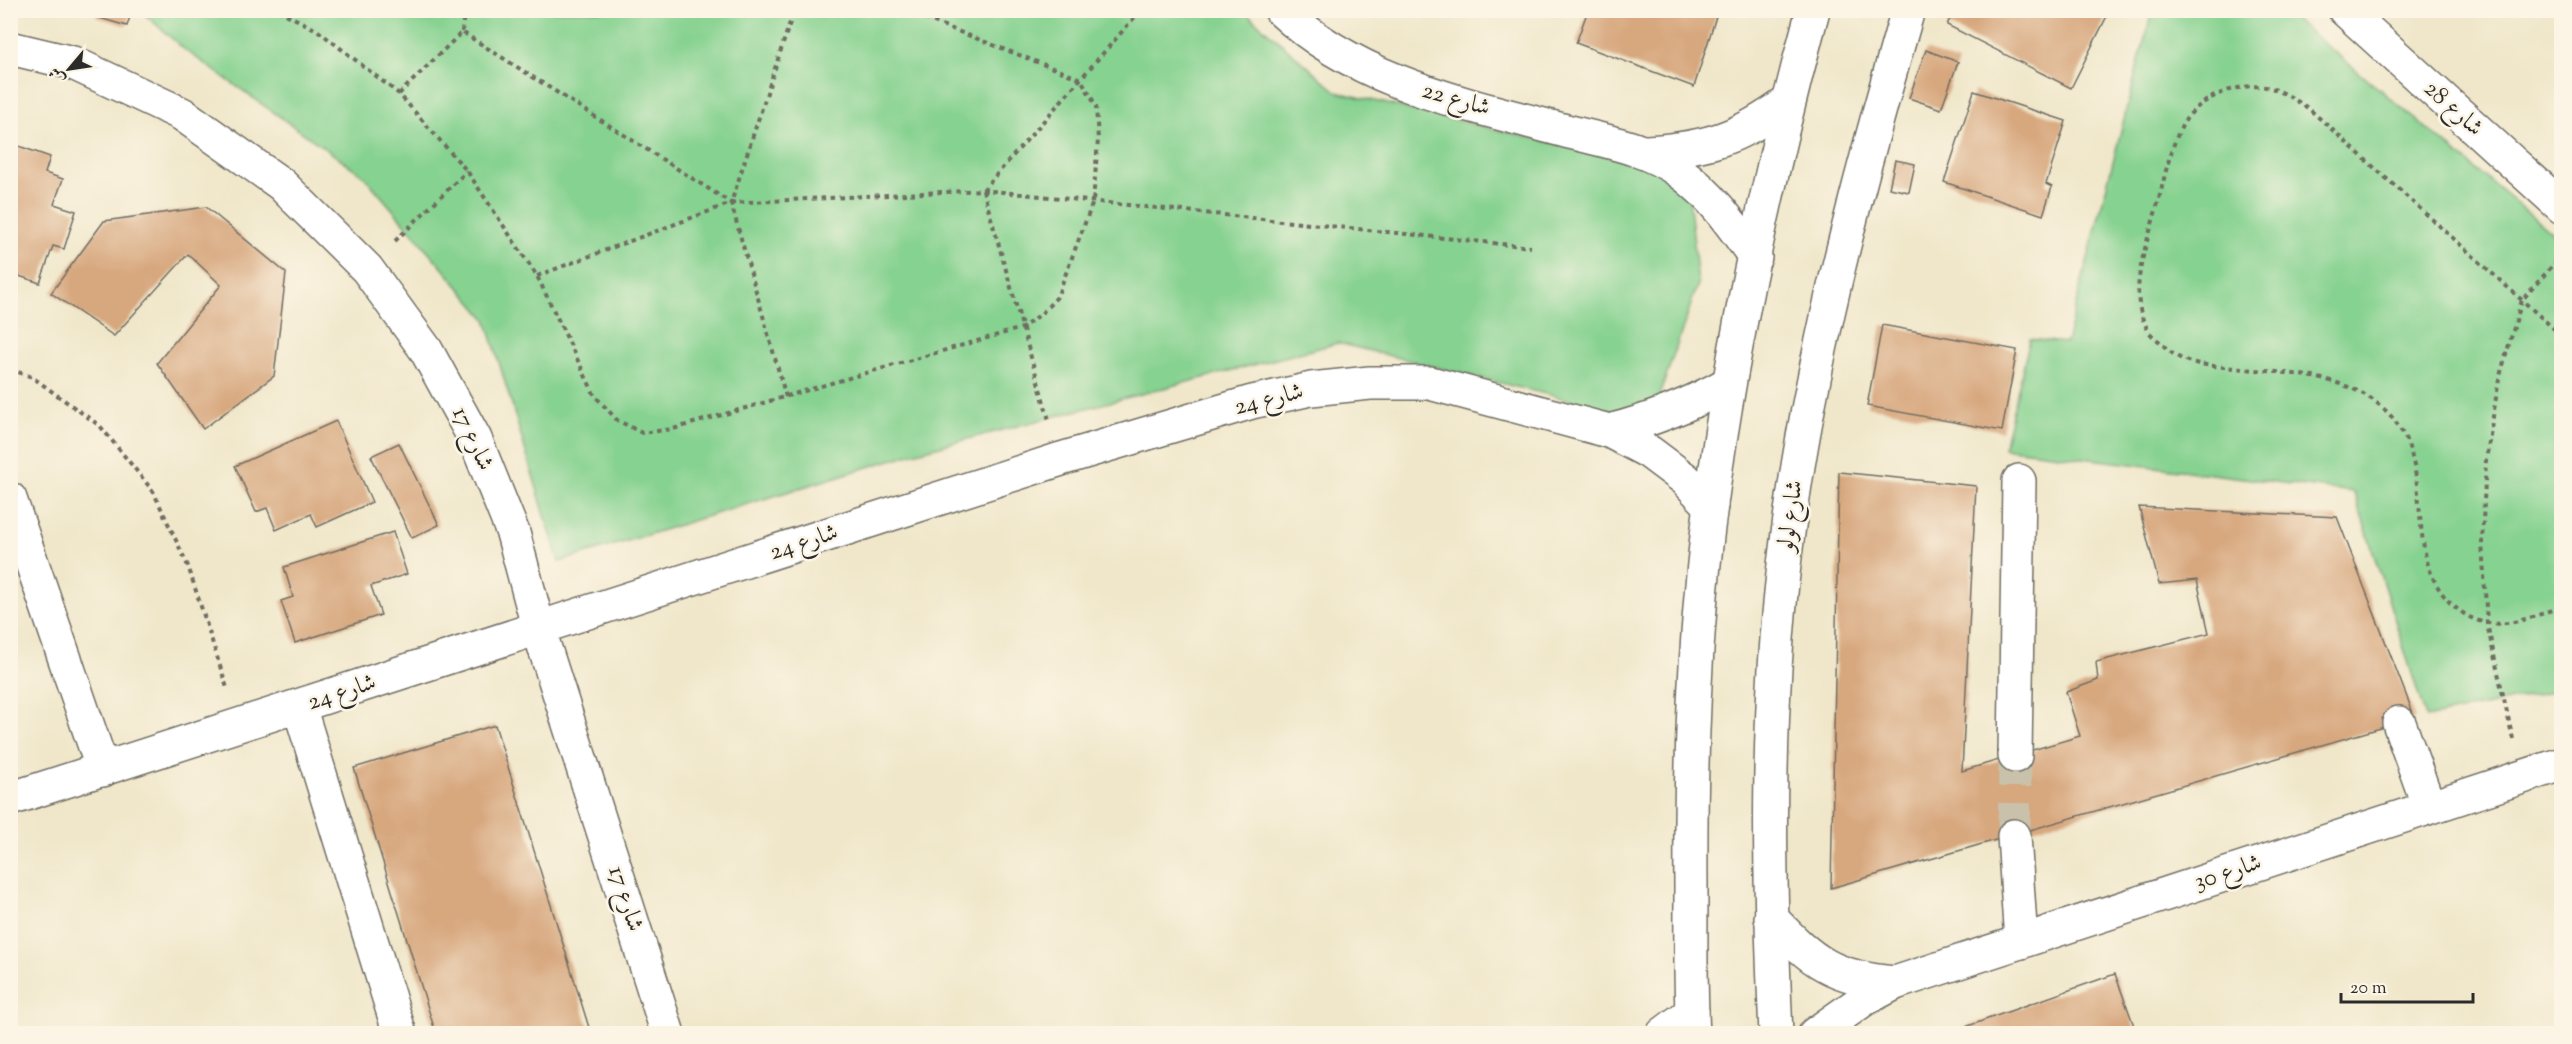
<svg xmlns="http://www.w3.org/2000/svg" width="2572" height="1044" viewBox="0 0 2572 1044" font-family="'Sorts Mill Goudy',Amiri,serif">
  <rect width="100%" height="100%" fill="#fcf5e5"/>
  <filter id="ink" filterUnits="userSpaceOnUse"><feTurbulence type="fractalNoise" baseFrequency=".0167" numOctaves="2"/><feDisplacementMap in="SourceGraphic" scale="12" xChannelSelector="R" yChannelSelector="G"/><feConvolveMatrix kernelMatrix="1 2 1 2 8 2 1 2 1" color-interpolation-filters="sRGB"/></filter>
  <filter id="wash" filterUnits="userSpaceOnUse"><feTurbulence type="fractalNoise" baseFrequency=".008" numOctaves="4" result="noise"/><feDisplacementMap in="SourceGraphic" scale="24" xChannelSelector="R" yChannelSelector="G"/><feGaussianBlur stdDeviation="1.35" result="paint"/><feColorMatrix in="noise" values="0 0 0 0 0 0 0 0 0 0 0 0 0 0 0 0 0 1.4 0 .05"/><feComposite in="paint" operator="in"/></filter>
  <g filter="url(#wash)">
    <rect width="100%" height="100%" fill="#f0e7ca"/>
    <!-- green -->
    <g fill="#86d290" stroke="#587e5e" stroke-width="1.5">
      <path d="M141,11h1103l93,81 350,83 11,109 -47,136 -313,-77 -421,109 -358,110 -73,-243 -122,-143 -179,-126z"/>
      <path d="M2152,11h133l276,229v450l-135,28 -72,-226 -350,-44 26,-109 36,4z"/>
    </g>
    <g id="blocks">
      <!-- building -->
      <g fill="#d7a77e">
        <path d="M98,10h34l-5,16 -31,-9z"/>
        <path d="M1588,10h130l-24,77 -118,-44z"/>
        <path d="M1954,10h142l11,6 -36,72 -124,-63z"/>
        <path d="M1926,50l32,12 -17,47 -32,-11z"/>
        <path d="M1974,91l92,30 -20,63 6,3 -9,28 -99,-33z"/>
        <path d="M10,143l40,14 -5,16 18,6 -9,25 22,7 -12,38 -11,-3 -13,37 -30,-10z"/>
        <path d="M1895,160l20,4 -6,28 -20,-4z"/>
        <path d="M206,207l80,66 -12,103 -71,53 -46,-66 64,-78 -33,-31 -74,82 -63,-43 53,-72z"/>
        <path d="M1882,325l135,25 -15,81 -135,-25z"/>
        <path d="M336,421l36,81 -55,25 -6,-13 -35,16 -9,-22 -11,4 -21,-46z"/>
        <path d="M399,443l40,82 -27,13 -41,-82z"/>
        <path d="M1839,472l137,14 -14,285 118,-35 -14,-44 32,-12 -2,-18 113,-29 -12,-53 -38,4 -20,-77 198,10 78,201 -584,170z"/>
        <path d="M393,532l14,42 -36,12 10,29 -86,28 -14,-42 12,-4 -9,-30z"/>
        <path d="M495,725l96,309h-155l-82,-266z"/>
        <path d="M2115,974l22,60h-189v-1z"/>
      </g>
    </g>
  </g>
  <g filter="url(#ink)">
    <use href="#blocks" fill-opacity="0" stroke="#706d63" stroke-width="1.5"/>
    <g fill="none" stroke-linecap="round" stroke-linejoin="round">
      <!-- minor-tunnel -->
      <path stroke="#c9c1aa" stroke-width="33" stroke-dasharray="33 16" stroke-linecap="butt" d="M2014,836l1,-80"/>
      <defs>
        <g id="minor">
          <path d="M1281,10c78,73 185,94 285,121 39,10 81,17 114,41 32,23 53,54 75,85"/>
          <path d="M2345,10l217,197"/>
          <path d="M10,48l63,15 109,51 99,70 86,85 59,81 49,89 38,94 26,97 129,404"/>
          <path d="M1647,152c61,-4 92,-14 141,-50"/>
          <path d="M1609,431c43,-11 81,-26 120,-48"/>
          <path d="M10,499l93,271"/>
          <path d="M299,706l101,328"/>
          <path d="M2399,723l30,84"/>
          <path d="M2015,756l4,-275"/>
          <path d="M10,799l1051,-340 191,-57 59,-13 59,-6h60l179,48 40,21 36,27 26,27"/>
          <path d="M2014,836l7,106"/>
          <path d="M1771,918c43,45 61,59 124,65"/>
          <path d="M1663,1034l29,-22"/>
          <path d="M1693,1034c-3,-49 -2,-98 -2,-146 -1,-128 3,-257 20,-384 22,-166 58,-331 102,-494"/>
          <path d="M1776,1034c-7,-157 -10,-313 8,-469 22,-189 71,-372 124,-555"/>
          <path d="M1815,1034l48,-34 32,-17 667,-219"/>
        </g>
      </defs>
      <!-- minor casing -->
      <use href="#minor" stroke="#706d63" stroke-width="36"/>
      <!-- path -->
      <g stroke="#706d63" stroke-width="4" stroke-dasharray="4.5 4.5" stroke-linecap="butt">
        <path d="M278,10l39,20 82,64 68,77 70,105 58,120 22,24 25,13 31,-4 349,-101 19,-14 16,-17 36,-95 5,-62 -2,-34 -15,-27 -178,-69"/>
        <path d="M462,32l2,-22"/>
        <path d="M399,94l63,-62 269,171"/>
        <path d="M983,190l66,230"/>
        <path d="M983,190l158,-180"/>
        <path d="M395,241l72,-70"/>
        <path d="M537,276l194,-73 252,-13 548,57"/>
        <path d="M2562,336l-254,-228c-10,-6 -19,-13 -29,-17 -30,-14 -80,4 -96,33 -14,25 -19,58 -27,86 -10,38 -31,86 -6,123 3,4 8,7 11,10 4,4 9,9 14,12 13,9 36,11 51,12 55,7 124,4 164,48 49,54 9,145 65,192 34,30 70,13 107,-1"/>
        <path d="M10,369l22,8 68,49 53,65 35,75 39,122"/>
        <path d="M786,397l-55,-194 63,-193"/>
        <path d="M2513,739l-26,-115 -5,-82 4,-82 13,-81 23,-79 40,-45"/>
      </g>
      <!-- minor -->
      <use href="#minor" stroke="#fff" stroke-width="33"/>
    </g>
  </g>
  <g text-anchor="middle" dominant-baseline="central" stroke-width="5" stroke-linejoin="round" paint-order="stroke">
    <!-- street labels -->
    <g font-size="24" fill="#2b2b2b" stroke="#fcf5e5">
      <text transform="translate(1456 100) rotate(16)">شارع 22</text>
      <text transform="translate(2453 109) rotate(42)">شارع 28</text>
      <text transform="translate(1269 400) rotate(-14)">شارع 24</text>
      <text transform="translate(472 439) rotate(65)">شارع 17</text>
      <text transform="translate(1791 516) rotate(-82)">شارع لولو</text>
      <text transform="translate(804 543) rotate(-18)">شارع 24</text>
      <text transform="translate(342 693) rotate(-18)">شارع 24</text>
      <text transform="translate(2228 873) rotate(-18)">شارع 30</text>
      <text transform="translate(625 899) rotate(72)">شارع 17</text>
    </g>
  </g>
  <!-- margin -->
  <rect width="2572" height="1044" fill="none" stroke="#fcf5e5" stroke-width="36"/>
  <!-- north arrow -->
  <g transform="translate(69 69) rotate(241)" stroke="#fcf5e5" stroke-width="4.5" paint-order="stroke">
  <path d="M0-4.5L10 22L0 15L-10 22Z" fill="#2b2b2b"/>
  <text y="-9" font-size="16" font-weight="bold" text-anchor="middle" fill="#2b2b2b">ش</text>
  </g>
  <!-- scale -->
  <path d="M2341 993v9h132v-9" fill="none" stroke="#2b2b2b" stroke-width="3"/>
  <text x="2350" y="993" font-size="18" fill="#2b2b2b" stroke="#fcf5e5" stroke-width="4.5" paint-order="stroke">20 m</text>
</svg>
